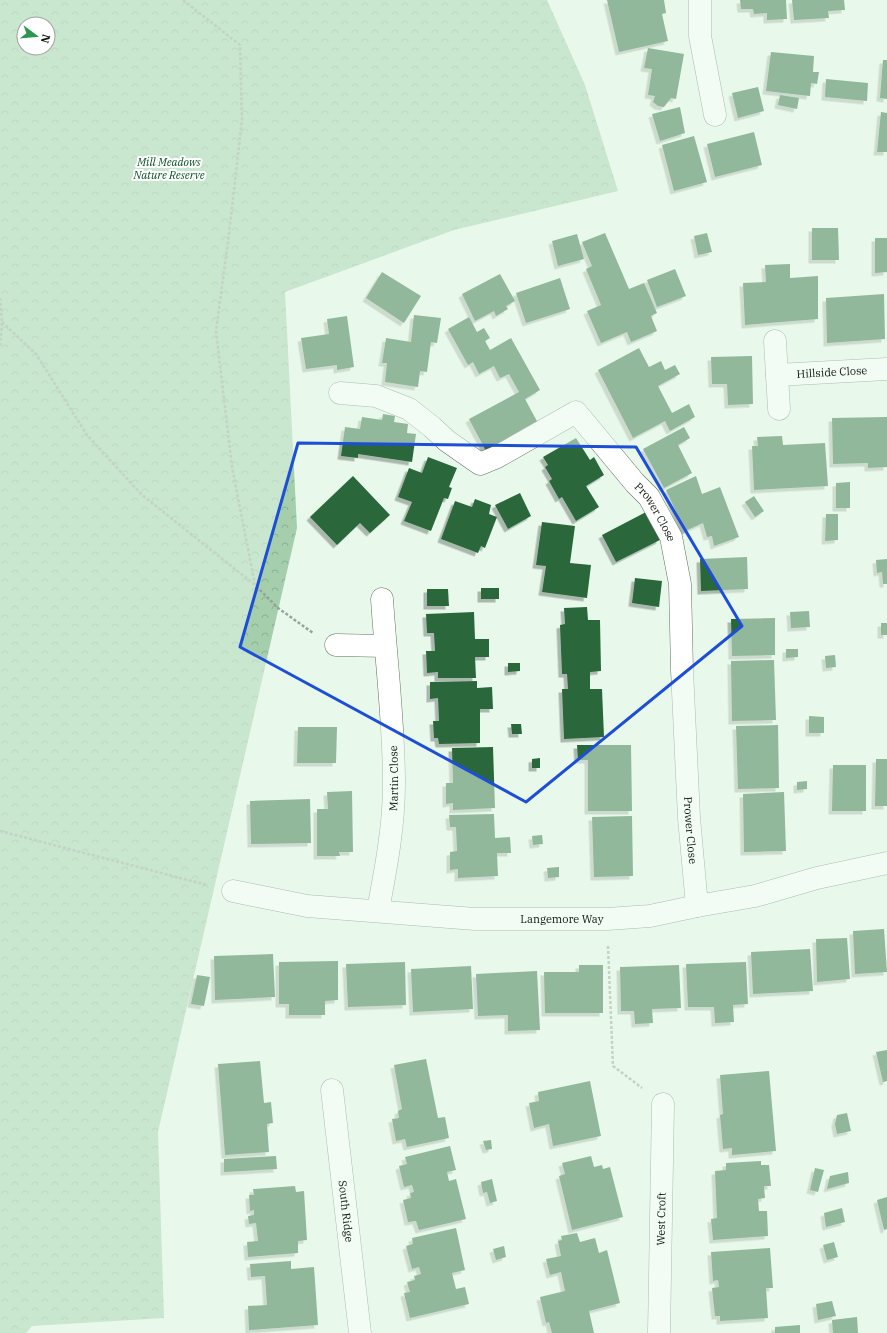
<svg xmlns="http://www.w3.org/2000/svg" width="887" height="1333" viewBox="0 0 887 1333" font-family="'IBM Plex Serif',serif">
  <defs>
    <pattern id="park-crowns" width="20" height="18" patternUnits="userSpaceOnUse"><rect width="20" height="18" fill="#a4ceac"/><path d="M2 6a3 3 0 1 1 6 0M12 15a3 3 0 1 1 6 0" fill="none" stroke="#8cb093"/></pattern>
    <filter id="shadow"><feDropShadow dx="-3.5" dy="3.5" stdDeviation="0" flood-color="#0004"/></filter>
  </defs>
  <rect width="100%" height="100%" fill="#e8f9eb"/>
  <!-- park -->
  <path fill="url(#park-crowns)" fill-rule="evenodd" d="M0,0h547l38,85 33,106 -164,39 -169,62 12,236 -139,604 6,186 -132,8 -6,7h-26zM24,24h24v24h-24z"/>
  <!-- building -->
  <g fill="#2a683b" filter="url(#shadow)">
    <path d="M607,0h57l2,13 -4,1 6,27 -49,11z"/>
    <path d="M740,0h46l1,19 -20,1v-7l-13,1 -1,-5h-12z"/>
    <path d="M792,0h52l1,10 -17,1 1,7 -35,2z"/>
    <path d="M648,48l36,6 -8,45 -5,-1 -7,9 -6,-1 -5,-4 2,-6 -7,-1 4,-26 -8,-1z"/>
    <path d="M771,52l43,4 -1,16h6l-2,12 -6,-1 -1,13 -44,-5z"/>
    <path d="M883,60h4v39l-7,-1z"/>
    <path d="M826,79l42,4 -1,18 -42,-4z"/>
    <path d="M758,87l6,24 -26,7 -6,-25z"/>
    <path d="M780,95l19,3 -2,11 -19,-4z"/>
    <path d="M680,107l5,26 -25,8 -8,-27z"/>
    <path d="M881,112l6,1v39h-10z"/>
    <path d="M754,132l8,33 -47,12 -8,-33z"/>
    <path d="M694,136l13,46 -33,9 -12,-46z"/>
    <path d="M812,228h26l1,32h-27z"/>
    <path d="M605,233l24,56 15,-6 13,30 -6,3 6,15 -26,11 -4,-10 -26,11 -14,-32 14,-6 -15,-36 6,-3 -10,-24z"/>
    <path d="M707,233l5,19 -14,3 -4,-19z"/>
    <path d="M577,234l7,25 -26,7 -6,-25z"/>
    <path d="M875,238h12v34l-12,1z"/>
    <path d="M790,264v14l28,-2v43l-73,6 -2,-42 23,-1 -1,-17z"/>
    <path d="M675,269l11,27 -29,11 -10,-27z"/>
    <path d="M382,272l39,24 -17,27 -38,-25z"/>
    <path d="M500,274l15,27 -9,5 2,3 -12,7 -2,-5 -19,10 -13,-27z"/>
    <path d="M560,278l10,31 -44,14 -10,-30z"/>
    <path d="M884,294l1,45 -58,4 -1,-45z"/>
    <path d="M414,315l27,3 -4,25 -6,-1 -4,30 -7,-1 -2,16 -33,-5 2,-19h-5l4,-25 25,4z"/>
    <path d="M347,316l7,51 -17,3v-5l-31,4 -5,-31 28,-4 -2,-15z"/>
    <path d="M469,317l8,15 7,-4 6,10 -5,3 5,9 21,-12 29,52 -15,9 13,24 -52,28 -17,-32 50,-27 -10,-18 -9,4 -6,-12 -15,8 -6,-12 -5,3 -20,-36z"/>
    <path d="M639,348l10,19 12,-6 4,9 10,-5 5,9 -22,12 14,27 17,-9 6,13 -25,14 -5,-10 -32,17 -35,-68z"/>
    <path d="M752,356l1,48 -25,1 -1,-21h-15l-1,-27z"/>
    <path d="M383,414l12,2 -1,6 14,2 -1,9 9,1 -4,28 -54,-8v4l-17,-2 4,-29 15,2 2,-12 20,3z"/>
    <path d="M887,417v50l-19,1v-5l-35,1 -1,-46z"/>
    <path d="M684,427l6,11 -12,7 14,28 -28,15 -21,-39z"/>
    <path d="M782,436l1,9 42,-2 3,43 -74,4 -2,-44h6l-1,-9z"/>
    <path d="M576,438l14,22 4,-3 10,18 -18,11 13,21 -23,14 -14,-24 -3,2 -10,-18 3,-2 -7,-12 3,-2 -5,-8z"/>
    <path d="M428,457l29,11 -8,19 3,1 -4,11 -4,-1 -13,33 -27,-10 8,-19 -14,-5 11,-29 13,5z"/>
    <path d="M353,476l37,39 -20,18 -10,-10 -23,22 -27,-28z"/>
    <path d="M696,476l6,18 18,-7 19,50 -25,9 -2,-10 -5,1 -4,-14 -18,8 -19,-41z"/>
    <path d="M850,482v26h-14v-25z"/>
    <path d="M520,493l11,23 -23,13 -13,-24z"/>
    <path d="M754,496l10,15 -9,6 -10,-15z"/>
    <path d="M475,499l16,6 -2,9 8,3 -12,31 -4,-2 -3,7 -37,-14 14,-38 17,6z"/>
    <path d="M646,512l14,28 -44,22 -14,-27z"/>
    <path d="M826,514h12v26l-13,1z"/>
    <path d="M542,522l33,4 -5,37 21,2 -4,33 -45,-6 4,-26 -10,-1z"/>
    <path d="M747,557l1,32 -47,2 -1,-32z"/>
    <path d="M887,559v25h-4l-1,-12 -5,1 -1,-13z"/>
    <path d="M635,578l27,3 -3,26 -27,-4z"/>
    <rect x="481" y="588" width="18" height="11"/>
    <path d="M427,589h21l1,17h-22z"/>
    <path d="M587,607l1,13h12l1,51 -11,1v17h12l2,48 -40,2 -2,-50h6l-1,-15h-5l-2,-49 5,-1 -1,-16z"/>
    <path d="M809,611l1,16 -19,1 -1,-16z"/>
    <path d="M474,612l1,27h14v18h-14l1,21h-38v-6l-11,1 -1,-22h9l-1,-18h-7l-1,-19z"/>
    <path d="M775,618v37l-43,1 -1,-37z"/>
    <rect x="881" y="623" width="6" height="12"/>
    <path d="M786,649h12v8l-12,1z"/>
    <path d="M835,655l1,12 -10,1 -1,-12z"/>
    <path d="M774,660l2,60 -44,1 -1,-60z"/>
    <path d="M508,663h12v8l-12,1z"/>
    <path d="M477,681v7l15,-1 1,22h-13v34l-41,1 -1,-6h-4l-1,-17h6l-1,-23 -8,1v-17z"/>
    <path d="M809,716l15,1v16h-15z"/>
    <path d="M511,724h10l1,10h-10z"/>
    <path d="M778,725l1,63 -41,1 -2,-63z"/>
    <path d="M298,727h39l-1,36h-39z"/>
    <path d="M577,745h54l1,66h-44v-51h-10z"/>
    <path d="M493,747l2,61 -42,2v-7l-7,1v-21h7l-1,-35z"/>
    <path d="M540,758v10h-8v-9z"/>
    <path d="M876,759h11v47h-12z"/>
    <path d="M833,765h33v46h-34z"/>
    <path d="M807,781v8l-10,1v-8z"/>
    <path d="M352,791l1,61h-14l1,4h-23v-47h11l-1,-17z"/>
    <path d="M784,792l2,59 -42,1 -1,-58z"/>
    <path d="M310,799l1,44 -60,1 -1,-43z"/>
    <path d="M494,814l1,24 15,-1 1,16h-14l1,23 -40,2v-9l-8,1v-18l7,-1 -1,-24h-6l-1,-12z"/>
    <path d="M632,816l1,60 -39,1 -2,-60z"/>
    <path d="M542,835l1,9 -10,1 -1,-9z"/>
    <path d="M559,867v10l-11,1 -1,-10z"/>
    <path d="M884,929l3,43 -32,2 -2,-43z"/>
    <path d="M847,938l3,41 -33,3 -1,-43z"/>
    <path d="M810,949l3,42 -60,3 -2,-42z"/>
    <path d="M273,954l2,43 -60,3 -1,-44z"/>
    <path d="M338,961v39l-13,1v14h-36v-11h-10v-42z"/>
    <path d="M405,962l1,43 -58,2 -2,-43z"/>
    <path d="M746,962l2,42 -15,1 1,17 -19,1 -1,-16h-26l-2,-43z"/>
    <path d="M579,965h24v48h-58l-1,-41h35z"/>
    <path d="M679,965l2,43 -29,1 1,14 -18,1 -1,-13h-13l-1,-44z"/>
    <path d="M471,966l2,43 -60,3 -2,-43z"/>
    <path d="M537,971l3,59 -32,1v-16l-30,1 -2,-42z"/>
    <path d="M197,975l13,2 -6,29 -13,-2z"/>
    <path d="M887,1050v31l-4,1 -7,-30z"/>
    <path d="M426,1059l12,59 7,-1 4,21 -42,9 -2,-8 -9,2 -4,-22 7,-1 -1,-7 4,-2 -8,-44z"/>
    <path d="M260,1061l4,42 7,-1 2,21 -6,1 2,28 -44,3 -7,-91z"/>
    <path d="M769,1071l7,80 -44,4v-7l-9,1 -3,-34 3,-1 -3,-39z"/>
    <path d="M590,1081l11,55 -48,10 -4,-22 -15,4 -5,-25 10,-2 -1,-9z"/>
    <path d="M847,1113l4,18 -14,3 -2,-10 2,-9z"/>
    <path d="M491,1140l1,9 -6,1 -3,-9z"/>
    <path d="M450,1146l6,24 -9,2 2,9 7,-2 10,40 -47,11 -3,-9 -8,1 -5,-22 8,-2 -1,-5 4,-1 -2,-7 -8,2 -5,-21 8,-2 -2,-7z"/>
    <path d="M276,1156l1,13 -53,3v-13z"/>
    <path d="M591,1156l3,11 8,-2 1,4 7,-2 13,50 -51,13 -13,-54 6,-2 -3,-11z"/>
    <path d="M761,1161v4h8l2,21h-7l1,12 -7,1 1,12h8l1,25 -55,4 -2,-21 6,-1 -2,-47 11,-1v-7z"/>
    <path d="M815,1168l9,2 -6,22 -8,-2z"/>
    <path d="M848,1172l1,11 -22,6 3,-13z"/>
    <path d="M492,1179l5,22 -7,2 -3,-11 -4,1 -2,-11z"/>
    <path d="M295,1186l1,6 8,-1 3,49 -9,1v12l-50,4 -1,-15 11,-1 -2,-18 -7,1 -1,-8 6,-1v-5l-4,1 -1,-16h5l-1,-6z"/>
    <path d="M887,1197v32l-3,1 -7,-30z"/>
    <path d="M842,1208l3,14 -19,5 -2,-14z"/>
    <path d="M456,1228l9,42 -13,3 4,16 9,-2 4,17 -59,14 -6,-25 6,-1 -3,-10 8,-2 -1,-4 7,-2 -2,-7 -7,2 -6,-23 7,-2 -1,-6z"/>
    <path d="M577,1233l3,9 15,-4 4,15 8,-3 13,53 -31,8 5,22h-42l-3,-11 -3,1 -6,-26 25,-6 -4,-19 -11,3 -4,-16 15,-3 -3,-15 4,-1 -1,-4z"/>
    <path d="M834,1242l4,15 -11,3 -4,-15z"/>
    <path d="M504,1246l2,11 -10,3 -3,-11z"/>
    <path d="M770,1248l3,40h-7l2,30 -48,3v-5h-5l-3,-28 7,-1 -1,-7 -5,1 -2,-29z"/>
    <path d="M291,1261v8l23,-2 4,58 -69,5 -1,-24 19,-1 -2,-29 -14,1 -1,-13z"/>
    <path d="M832,1301l4,15 -18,4 -2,-16z"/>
    <path d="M857,1317l1,16h-25l-1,-13z"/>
    <path d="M800,1325v8h-25v-6z"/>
  </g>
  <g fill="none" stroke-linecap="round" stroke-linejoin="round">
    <defs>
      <g id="minor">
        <path d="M700,0v36l15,79"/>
        <path d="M775,341l4,68"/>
        <path id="s1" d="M777,375l110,-6"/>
        <path id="s2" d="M340,393l36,3 33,13 23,18 15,14 33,23 17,-7 79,-45 59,71 14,14 22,40 9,47 2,86 7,148 8,88"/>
        <path d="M336,645l49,1"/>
        <path id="s3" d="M233,891l74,15 168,13h132l43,-3 47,-10 58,-10 62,-18 70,-15"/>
        <path id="s4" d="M378,910c8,-42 16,-84 16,-126 0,-62 -8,-124 -12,-185"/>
        <path id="s5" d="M332,1090l28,243"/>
        <path id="s6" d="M659,1333l4,-229"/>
      </g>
    </defs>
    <!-- minor casing -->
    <use href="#minor" stroke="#637266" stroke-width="23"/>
    <!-- path -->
    <g stroke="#97a499" stroke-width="2.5" stroke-dasharray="3 2" stroke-linecap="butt">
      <path d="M183,0l57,45 2,75 -14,122 -12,89 16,136 23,118"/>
      <path d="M0,298l2,24 -2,25"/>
      <path d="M2,322l34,32 51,81 55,60 113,90 23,23 35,25"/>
      <path d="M0,831l207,54"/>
      <path d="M608,946l5,120 29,22"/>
    </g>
    <!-- minor -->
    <use href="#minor" stroke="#fff" stroke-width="22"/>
  </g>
  <!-- marked area -->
  <path d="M0 0H887V1333H0ZM298,443l338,4 106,179 -216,176 -286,-155z" fill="#e8f9eb" fill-opacity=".55" fill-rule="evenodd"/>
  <path fill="none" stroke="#1d4ed8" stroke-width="3" stroke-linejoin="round" d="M298,443l338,4 106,179 -216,176 -286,-155z"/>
  <g text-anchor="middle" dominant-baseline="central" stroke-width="4" stroke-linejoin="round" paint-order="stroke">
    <!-- park labels -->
    <g font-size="11" font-style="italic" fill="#044f22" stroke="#fff">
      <text x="169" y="162">Mill Meadows<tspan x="169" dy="13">Nature Reserve</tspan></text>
    </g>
    <!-- street labels -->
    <g font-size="11" fill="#111712" stroke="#fff">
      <text stroke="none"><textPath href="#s1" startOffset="55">Hillside Close</textPath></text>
      <text stroke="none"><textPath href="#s2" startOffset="399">Prower Close</textPath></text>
      <text stroke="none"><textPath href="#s4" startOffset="133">Martin Close</textPath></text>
      <text stroke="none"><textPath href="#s2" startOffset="723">Prower Close</textPath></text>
      <text stroke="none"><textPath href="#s3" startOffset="331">Langemore Way</textPath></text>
      <text stroke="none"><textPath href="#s5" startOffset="122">South Ridge</textPath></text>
      <text stroke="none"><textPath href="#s6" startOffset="114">West Croft</textPath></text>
    </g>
  </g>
  <!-- north arrow -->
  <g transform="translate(36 36) rotate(106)"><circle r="19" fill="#ffffff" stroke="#a0a2a0"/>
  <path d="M0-3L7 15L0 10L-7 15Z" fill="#2c974f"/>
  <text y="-6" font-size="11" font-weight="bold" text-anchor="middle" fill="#111712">N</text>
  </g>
</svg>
